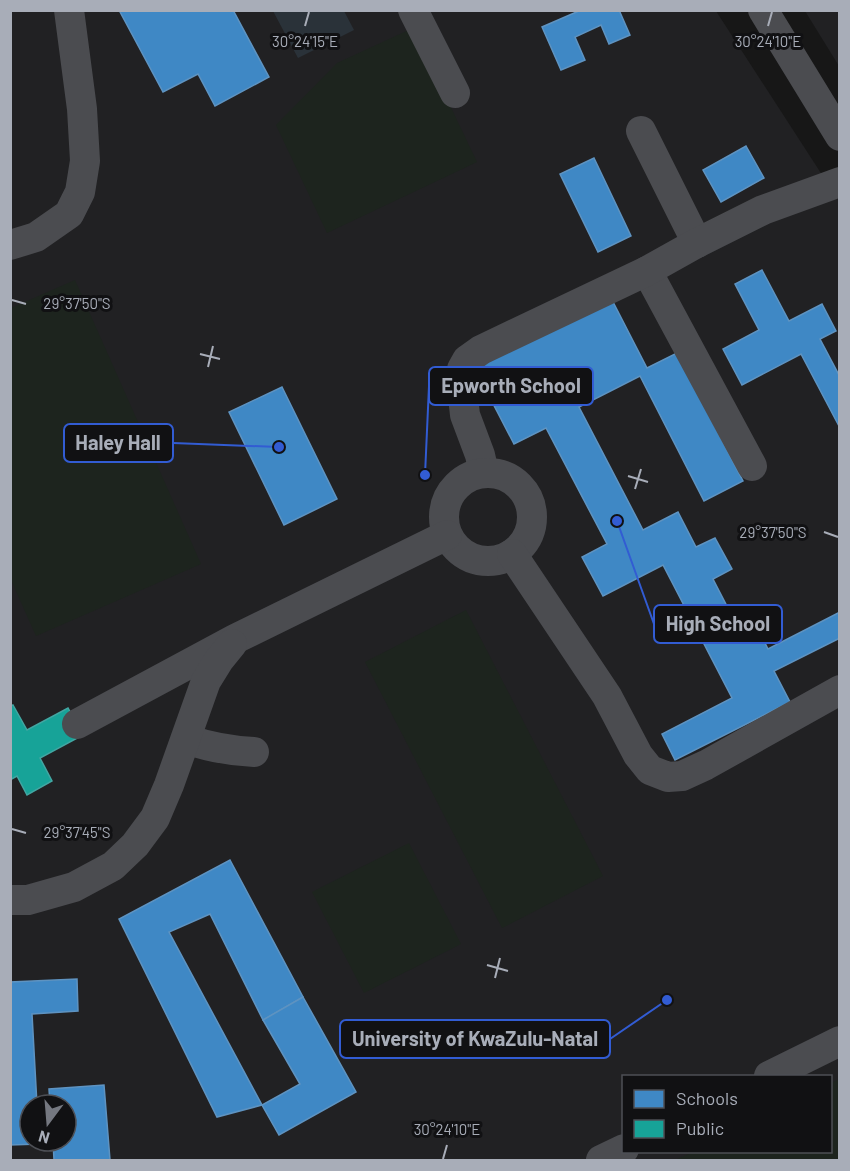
<svg xmlns="http://www.w3.org/2000/svg" width="850" height="1171" viewBox="0 0 850 1171" font-family="Barlow,sans-serif">
  <rect width="100%" height="100%" fill="#171717"/>
  <!-- built -->
  <g fill="#212123" fill-rule="evenodd">
    <path d="M10,11h706l123,190v959h-828zM624,1076h206v76h-206zM30,1105h36v36h-36z"/>
    <path d="M805,11h34v55z"/>
  </g>
  <!-- green -->
  <g fill="#1d241e">
    <path d="M413,28l64,134 -150,71 -51,-108 61,-62z"/>
    <path d="M75,280l126,284 -165,72 -25,-56v-272z"/>
    <path d="M466,610l137,266 -101,52 -137,-266z"/>
    <path d="M409,843l52,101 -97,49 -52,-101z"/>
    <path d="M839,1079v81h-164l18,-8h137l1,-69z"/>
  </g>
  <!-- water -->
  <path fill="#2a3239" d="M273,11h71l10,19 -56,28z"/>
  <!-- schools -->
  <g fill="#3f88c5" stroke="#5e93c1" stroke-width="1.5">
    <path d="M119,10h114l36,67 -54,29 -17,-32 -35,18z"/>
    <path d="M581,10h38l11,25 -21,9 -8,-19 -26,12 10,23 -24,10 -19,-43z"/>
    <path d="M746,146l18,32 -43,24 -18,-32z"/>
    <path d="M594,158l37,78 -33,16 -38,-78z"/>
    <path d="M762,270l27,51 33,-17 14,27 -16,8 20,38v51l-39,-74 -59,31 -19,-36 36,-19 -24,-46z"/>
    <path d="M610,296l37,72 30,-15 66,128 -39,20 -64,-125 -61,31 64,123 35,-18 18,35 19,-9 17,31 -19,10 33,64 15,-8 7,14 72,-37v26l-66,33 16,31 -115,58 -13,-26 70,-36 -69,-133 -60,31 -21,-39 25,-13 -61,-116 -32,16 -41,-79z"/>
    <path d="M282,387l55,112 -53,26 -55,-113z"/>
    <path d="M230,860l73,137 -40,23 -53,-106 -41,18 93,173 -45,12 -98,-198z"/>
    <path d="M77,979l1,32 -46,3 5,91h-7v36h9v3l-29,1v-163z"/>
    <path d="M303,997l53,95 -77,43 -17,-30 38,-21 -37,-64z"/>
    <path d="M104,1085l6,75h-56l-1,-19h13v-36h-16l-1,-16z"/>
  </g>
  <!-- public -->
  <path fill="#17a398" stroke="#42a6a2" stroke-width="1.5" d="M13,705l14,25 41,-22 15,27 -43,23 12,23 -25,14 -10,-19 -7,4v-74z"/>
  <g fill="none" stroke-linecap="round" stroke-linejoin="round">
    <!-- minor -->
    <g stroke="#4b4c50" stroke-width="30">
      <path d="M413,10l42,83"/>
      <path d="M763,10l77,126"/>
      <path d="M641,131l56,112"/>
      <path d="M10,245l26,-8 33,-23 11,-22 5,-31 -3,-52 -13,-99"/>
      <path d="M647,271l105,195"/>
      <path d="M484,473l-4,-18 -15,-40 -4,-37 1,-9 5,-9 14,-10 166,-79 50,-28 66,-33 77,-28"/>
      <circle cx="488" cy="517" r="44"/>
      <path d="M512,554l95,142 31,59 12,15 18,7 14,-1 24,-11 134,-75"/>
      <path d="M77,724l158,-85 212,-104"/>
      <path d="M186,739c23,8 44,12 68,13"/>
      <path d="M10,900h18l46,-13 39,-21 22,-21 20,-27 14,-33 37,-104 13,-21 13,-16"/>
      <path d="M769,1076l71,-35"/>
      <path d="M601,1160l23,-11"/>
    </g>
  </g>
  <!-- ticks -->
  <path fill="none" stroke="#a8adb8" stroke-width="2" d="M305,26l4,-14M768,26l4,-14M12,300l14,4M200,354l20,5M208,367l5,-21M628,476l20,6M635,489l6,-20M824,532l14,5M12,829l14,4M487,965l21,6M495,978l5,-20M443,1159l4,-14"/>
  <g font-size="15" text-anchor="middle" fill="#a8adb8" stroke="#111113" stroke-width="6" stroke-linejoin="round" paint-order="stroke">
    <text x="305" y="47">30°24'15"E</text>
    <text x="768" y="47">30°24'10"E</text>
    <text x="77" y="309">29°37'50"S</text>
    <text x="773" y="538">29°37'50"S</text>
    <text x="77" y="838">29°37'45"S</text>
    <text x="447" y="1135">30°24'10"E</text>
  </g>
  <!-- callouts -->
  <path fill="none" stroke="#325cd3" stroke-width="2" d="M425 475L429 386M279 447L173 443M617 521L654 624M667 1000L610 1039"/>
  <g fill="#325cd3" stroke="#111113" stroke-width="2">
    <circle cx="425" cy="475" r="6"/>
    <circle cx="279" cy="447" r="6"/>
    <circle cx="617" cy="521" r="6"/>
    <circle cx="667" cy="1000" r="6"/>
  </g>
  <g fill="#111113" stroke="#325cd3" stroke-width="2">
    <rect x="429" y="367" width="164" height="38" rx="6"/>
    <rect x="64" y="424" width="109" height="38" rx="6"/>
    <rect x="654" y="605" width="128" height="38" rx="6"/>
    <rect x="340" y="1020" width="270" height="38" rx="6"/>
  </g>
  <g font-size="20" text-anchor="middle" font-weight="bold" fill="#a8adb8">
    <text x="511" y="393">Epworth School</text>
    <text x="118" y="450">Haley Hall</text>
    <text x="718" y="631">High School</text>
    <text x="475" y="1046">University of KwaZulu-Natal</text>
  </g>
  <!-- border -->
  <rect width="850" height="1171" fill="none" stroke="#a8adb8" stroke-width="24"/>
  <!-- legend -->
  <rect x="622" y="1075" width="210" height="78" fill="#111113" stroke="#4d4f55" stroke-width="1.5"/>
  <rect x="634" y="1090" width="30" height="18" fill="#3f88c5" stroke="#4d4f55" stroke-width="1.5"/>
  <text x="676" y="1105" font-size="18" fill="#a8adb8">Schools</text>
  <rect x="634" y="1120" width="30" height="18" fill="#17a398" stroke="#4d4f55" stroke-width="1.5"/>
  <text x="676" y="1135" font-size="18" fill="#a8adb8">Public</text>
  <!-- north arrow -->
  <g transform="translate(48 1123) rotate(196)"><circle r="28" fill="#111113" stroke="#4d4f55" stroke-width="1.5"/>
  <path d="M0-4.5L10 22L0 15L-10 22Z" fill="#757880"/>
  <text y="-9" font-size="16" font-weight="bold" text-anchor="middle" fill="#a8adb8">N</text>
  </g>
</svg>
